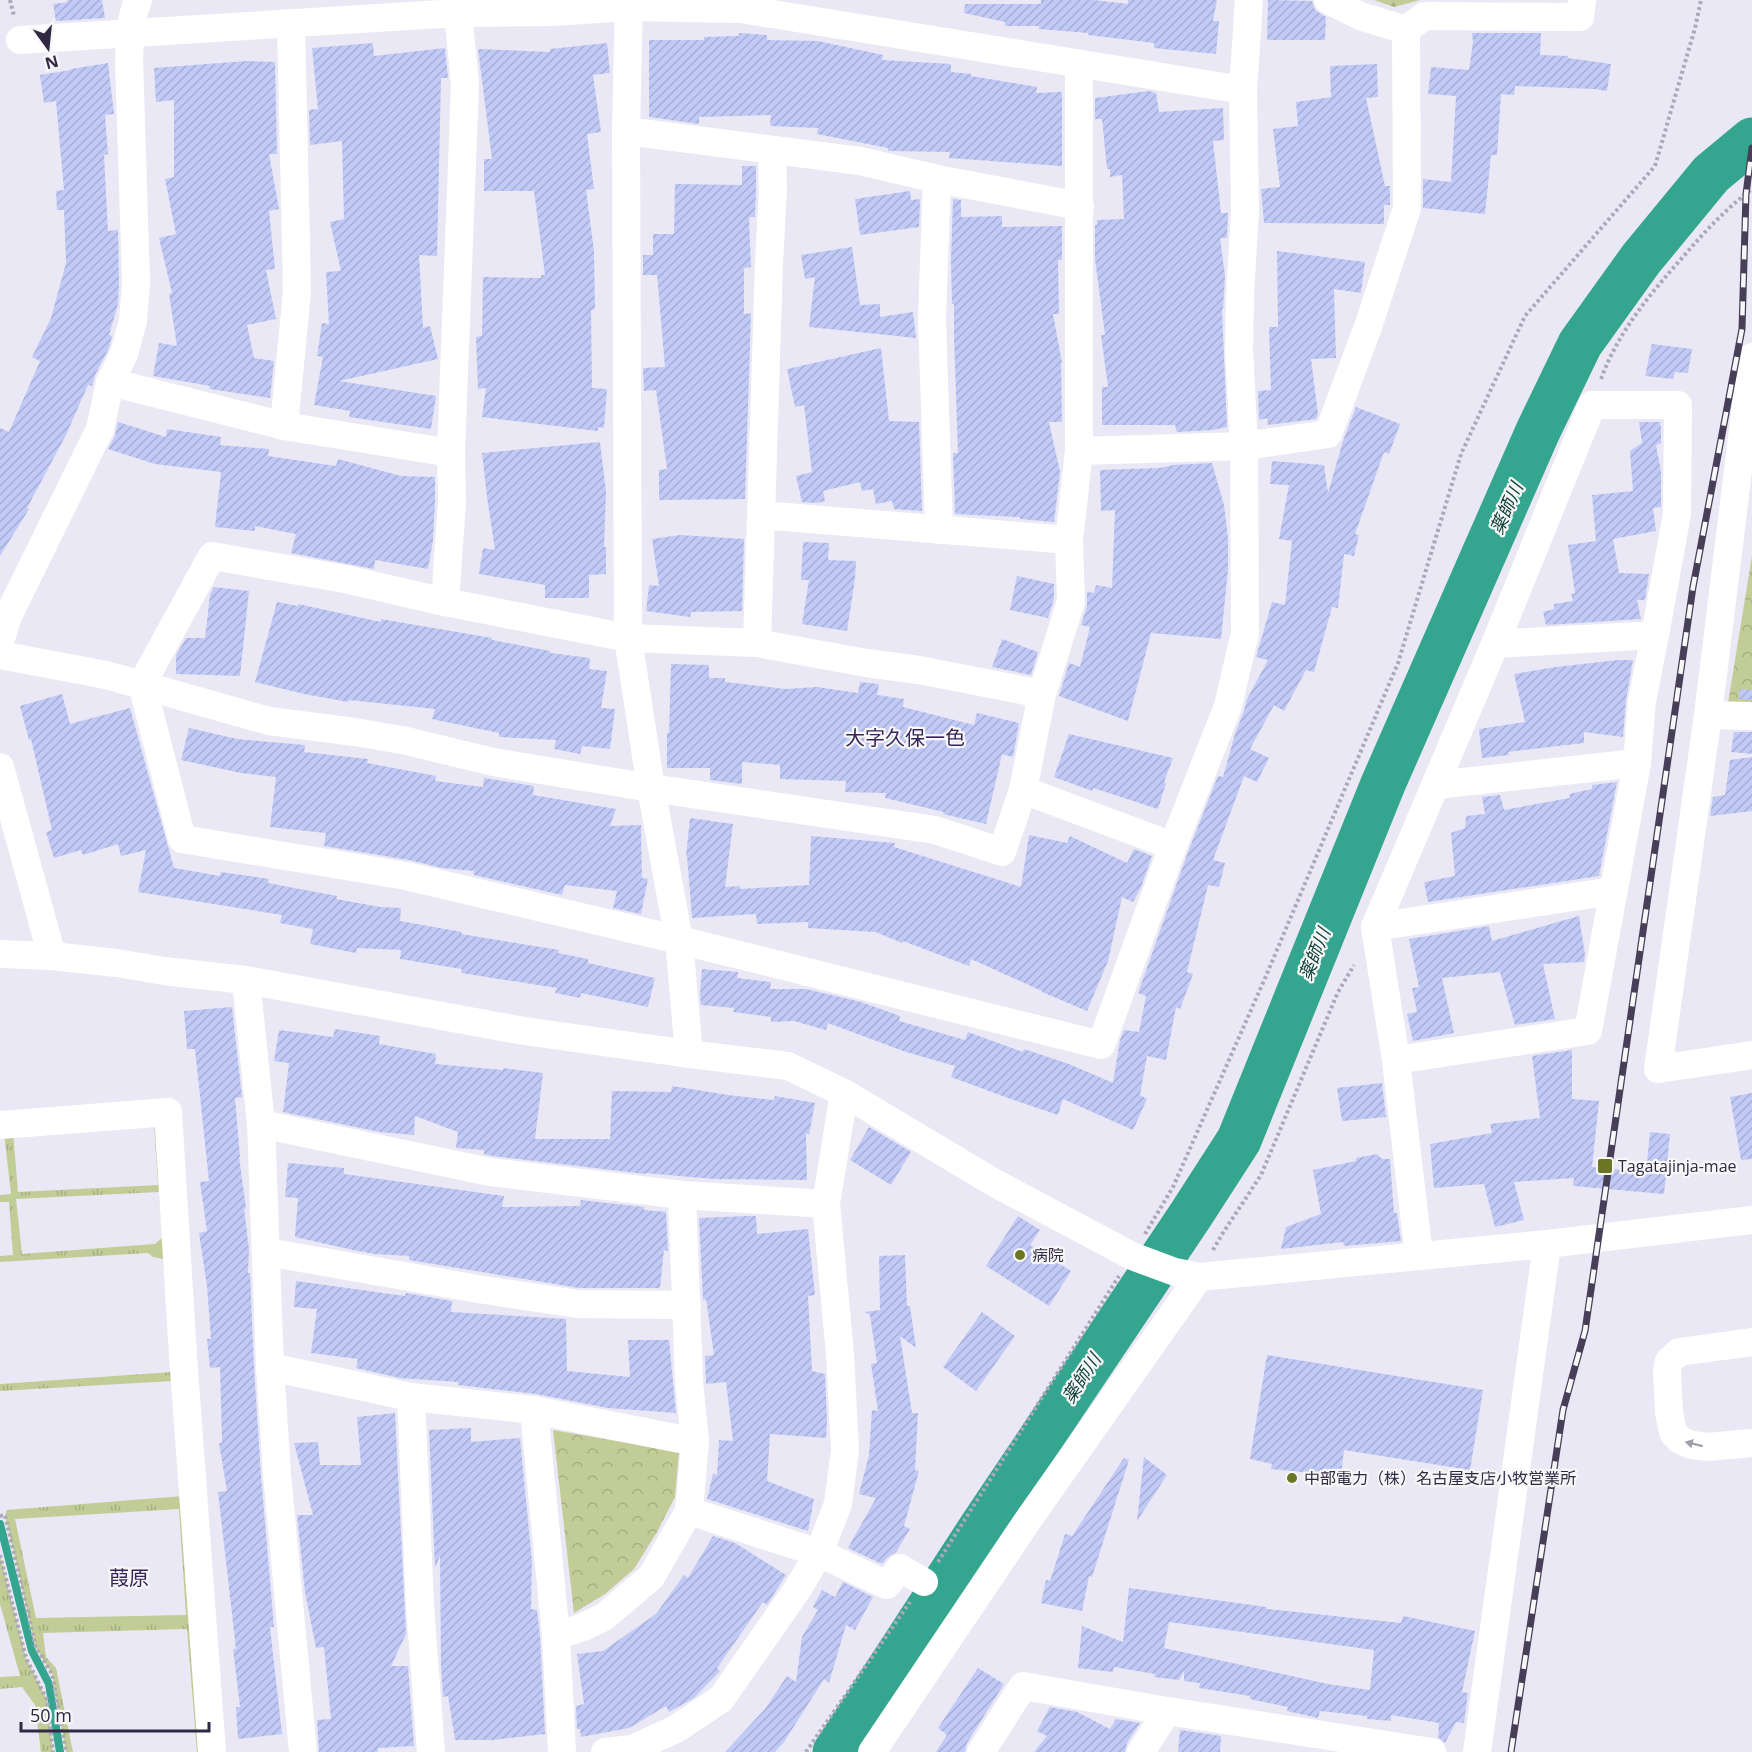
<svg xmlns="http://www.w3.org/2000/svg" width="1752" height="1752" viewBox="0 0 1752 1752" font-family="'Open Sans','Noto Sans JP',sans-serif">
  <defs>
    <pattern id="grass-tufts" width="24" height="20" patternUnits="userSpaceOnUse" patternTransform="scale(1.5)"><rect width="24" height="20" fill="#c1cc96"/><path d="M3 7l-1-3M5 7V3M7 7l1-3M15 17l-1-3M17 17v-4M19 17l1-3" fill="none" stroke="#a6af82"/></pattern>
    <pattern id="forest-firs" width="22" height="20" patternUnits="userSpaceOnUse" patternTransform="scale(1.5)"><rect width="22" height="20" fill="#c1cc96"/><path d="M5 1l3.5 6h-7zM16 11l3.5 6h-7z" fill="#a6af82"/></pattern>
    <pattern id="park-crowns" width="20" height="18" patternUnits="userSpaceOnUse" patternTransform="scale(1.5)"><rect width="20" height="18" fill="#c1cc96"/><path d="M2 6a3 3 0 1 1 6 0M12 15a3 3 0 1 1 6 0" fill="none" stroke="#a6af82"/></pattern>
    <pattern id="building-hatch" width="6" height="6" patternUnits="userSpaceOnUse" patternTransform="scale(1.5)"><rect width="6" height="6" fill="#c1caf7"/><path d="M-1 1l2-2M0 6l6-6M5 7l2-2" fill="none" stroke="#a6aed5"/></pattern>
  </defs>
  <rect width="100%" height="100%" fill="#ebe8f5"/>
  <!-- grass -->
  <g fill="url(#grass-tufts)" fill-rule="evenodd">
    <path d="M168,1112l44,640h-15l-10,-123 -144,4 3,24 10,11 17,84h-7l-14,-78 -16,-26 -31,-133 2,-5 176,-14 -11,-115 -172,10v-7l172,-12 -9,-113 -10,-2 -5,-4 -148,9v-6l13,-1 -4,-53h-9v-7l11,-1 -7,-61zM154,1123l4,62 -140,7 -5,-60zM159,1192l3,46 -7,6 -133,10 -6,-55zM179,1509l7,106 -150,3 -21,-99z"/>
    <path d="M0,1555l26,103 21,42 6,52h-12l-6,-47 -13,-18 -22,2v-12l20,-1 -20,-72z"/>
  </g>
  <!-- forest -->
  <path fill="url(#forest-firs)" d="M1374,0h190h-144l-26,7z"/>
  <!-- park -->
  <g fill="url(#park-crowns)">
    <path d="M1752,556v147h-24z"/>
    <path d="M553,1430l126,22 -4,45 -18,35 -23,37 -29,25 -31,19z"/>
  </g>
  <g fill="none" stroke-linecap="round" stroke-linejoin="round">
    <!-- stream -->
    <path stroke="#34a68f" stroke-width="8" d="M0,1524l32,127 17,33 11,68"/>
    <!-- river -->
    <path stroke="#34a68f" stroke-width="45" d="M835,1752l147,-226 208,-310 49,-76 144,-356 155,-353 42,-87 61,-85 70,-85 41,-34"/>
  </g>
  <!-- building -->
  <g fill="url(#building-hatch)" fill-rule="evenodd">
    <path d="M67,0h35l3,18 -49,3 -3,-17 15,-2z"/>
    <path d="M1041,0h52l35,4v-4h89l-4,21h6l-3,33 -62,-6v-5l-66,-8v-2l-49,-4v-3h-34v-4l-41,-9 1,-9h76z"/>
    <path d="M1268,0l44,1 3,9 11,7 -1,23h-58z"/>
    <path d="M739,33l28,2v5l51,1 65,14 -1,5 69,4v8l20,2v2l66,11 -1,6 26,-1v74l-113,-8 1,-6 -60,-1h-2v-3l-71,-14 1,-6 -48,-2 1,-11 -72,2v7l-50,-7v-77h55v-3l35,-1z"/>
    <path d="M1472,33h69l-1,22 28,1v2l43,6 -4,27 -13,-2 -79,-3 -1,9 -13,-1 -4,61h-6l-6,59 -62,-6v-29l28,3 5,-86 -28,-2 3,-27 38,3 4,-28z"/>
    <path d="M373,43l1,13 71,-8 3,30h-7l-4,178 -18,-1 4,73 7,-2 8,33 -99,22 97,15 -5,33 -82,-12 1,-6 -36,-6 9,-48 -6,-1 5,-33 7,1 -3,-52 15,-1 -11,-49 14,-3 -2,-78 -32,4 -1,-35 9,-1 -6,-61z"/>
    <path d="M607,43l3,30 -17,2 8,57 -14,2 7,55 -8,1 8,61 1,58 -4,1 1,78 15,1 -3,39 -6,-1v4l-116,-14 4,-29 -8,1 -2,-52 6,-1 1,-59 58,1v-3h4l-11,-84h-50v-32h8l-14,-110 72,3v-3z"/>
    <path d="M247,61l28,1 2,92h-8l10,55 -10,2 6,58 -9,1 10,49 -29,6 7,33 20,3 -4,37 -60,-9v-3l-57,-10 6,-33 18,3 -8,-52 3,-1 -13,-55 17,-4 -11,-55 9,-2v-77l-18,2 -2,-34z"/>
    <path d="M108,63l6,51 -9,1 3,39 -4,1 4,76 10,-1 1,52 -1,22 -9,31 3,1 -3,12 -14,27 -3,11 -4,-1 -22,50 -39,73 2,1 -29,47v-128l9,4 31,-71 -8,-4 19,-39 15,-55 -2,-53h-7l-1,-19 8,-1 -8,-89 -12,2 -4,-28 31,-5v-1z"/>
    <path d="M1377,64l1,33 -12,1 19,88h5v19h-6v19l-120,-1 -3,-34 19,-2 -7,-58 25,-3 -2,-24 35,-5 -1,-31z"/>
    <path d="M1149,91l7,2 3,19 64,-4 1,32 -11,1 8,72h7l-1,25h-7l5,38 -2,33h-1l5,118 -15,3 -35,2 -2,-7h-73v-38h6l-7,-52h4l-10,-76v-34h2v-5l27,-1 -2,-44 -12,2v-8h-3l-5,-50h-7v-21z"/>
    <path d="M742,166h14v23l-1,28h-6l2,50 -7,1v46l7,-1 -6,186 -86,1v-30l8,-1 -11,-79 -12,1 -1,-23 22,-1 -8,-92h-14v-20h10v-21h21l1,-50 67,1z"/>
    <path d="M910,191l1,9 9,-1 -1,28 -59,8 -5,-36z"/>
    <path d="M953,199l8,1v17l41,-1v11l60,-1v34h-4l1,54h-6l9,49h-1l1,59h-13l11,50 -6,50 -34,-3v-2l-65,-3 -2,-61h5l-4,-116v-33h-2l-1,-45z"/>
    <path d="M852,247l8,58 20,-1v13l33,-5 3,26 -107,-11 6,-50 -10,2 -4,-24z"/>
    <path d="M1277,251l88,11 -4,31 -27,-4 2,69 -25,1 7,55 -2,5 -48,6 -1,-7 -8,2 -1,-29 13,-1 -2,-63h9z"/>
    <path d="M1652,344l40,5 -4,24 -13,-1 -2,7 -28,-3z"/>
    <path d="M881,348l8,73 30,1 3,89 -28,-2 -2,-8 -16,3 -3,-15 -11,2 -2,-9 -37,9 2,10 -8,2 -15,-1 -6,-26 16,-4 -8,-67 -9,2 -8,-38z"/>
    <path d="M1356,407l44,17 -11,30 -5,-2 -29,82 4,1 -5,21 -10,-2 -6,54 -6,-1 -18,65 -8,-2 -22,41 -10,-6 -24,44 19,9 -12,24 -13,-6 -31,84 12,3 -6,24 -11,-2 -21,87 6,2 -13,35 -4,-2 -10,53 -19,-4 -7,39 7,4 -14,31 -70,-31 -5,16 -50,-17 -57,-21 4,-11 -49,-14 -78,-29 -2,7 -32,-9 -23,1v-5l-38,-5 1,-4 -33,-3 -1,-10 2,-26 36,3 -1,6 34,4 -1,7h36l55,13 39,14 -1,5 66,19 3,-8 55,20 1,-3 45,15 44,19 7,-43 4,-10 15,2 7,-36 -8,-3 50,-141 30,-76 5,1 12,-43 9,-23 3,-12 21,-39 -12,-3 16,-55 13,3 7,-64 -13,-2 10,-54 -19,-1 2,-23 52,4 4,28 15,-52z"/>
    <path d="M118,422l48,15 1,-8 54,8 -1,8 49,4 -1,7 68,10 2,-7 63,17 34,1v25l-2,38 -5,29 -53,-9 -1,9 -83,-16 5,-19 -41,-8v5l-40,-4 6,-55 -66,-8 -47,-15 7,-13z"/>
    <path d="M1639,422h21l1,6v15l-5,2 5,27v35l-8,1 3,23 -43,8 6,34 30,1 -4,26h-8l4,19 -95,6 -3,-13 11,-3v-5l19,-3 -2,-7 4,-1 -7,-48 28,-4 -4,-46 41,-4 -3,-40 12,-8z"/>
    <path d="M600,442l6,50 -2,55h2v27l-17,1v23h-44v-13l-66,-11 4,-26 12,2 -8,-53 -5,-44z"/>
    <path d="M1212,463l12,42 4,34v30l-7,70 -70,-6 -23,88 -69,-25 10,-33 11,4 10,-40 -9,-2 6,-19v-14l7,1 2,-8 16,3 3,-78 -14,1 -1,-41 60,-2 13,-3z"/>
    <path d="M680,535l64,4 -2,72 -51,1 -1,5 -44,-6 3,-26 10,1 -7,-47z"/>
    <path d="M803,542l26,1 -1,17 28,1 -1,18 -8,52 -45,-7 7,-44h-8z"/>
    <path d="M1017,576l37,8v15l-6,19 -38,-8z"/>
    <path d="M214,587l35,4 -9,85 -64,-2v-19l10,-17h19l5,-43z"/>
    <path d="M277,602l21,4v-2l83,18v-3l111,19v2l58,11v2l40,5 -1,11 18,2 -6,37 14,1 -5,40 -28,-3 -2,8 -26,-5 2,-9 -57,-3v-4l-67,-14 3,-10 -86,-9 -1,2 -44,-8 -49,-12z"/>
    <path d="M1002,639l36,13 -7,23 -39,-8z"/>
    <path d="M1618,660h15l-7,40 -3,37 -39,-5v11l-76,9 1,3 -27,3 -3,-29 46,-7 -11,-48 42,-7z"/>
    <path d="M671,664l38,1v13h16v4l61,7 31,-2 41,6 2,-11 19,2 -2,11 27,4 -1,8 71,18 3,-12 42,10 -6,34 -11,-3 -16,70 -43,-10 1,-2 -59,-14 1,-5 -41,-1 1,-11 -66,-2v-14l-38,-3v22l-32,-4v-12h-43v-35h2z"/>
    <path d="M1740,689l12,1v9h-14z"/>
    <path d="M62,694l8,30 60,-16 44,160 46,8 1,-4 48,7 -1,4 69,13 -1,3 44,8 21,1 -1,13 62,11 -1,2 98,16 -1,3 30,6v4l67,15 -7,29 -67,-14 -1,5 -25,-5 2,-5 -96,-15 1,-4 -62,-10 1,-9 -44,-2 -1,5 -46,-9 3,-15 -33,-6 2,-8 -144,-23 8,-42 -25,6 -3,-12 -35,11 -2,-5 -27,8 -8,-26 6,-2 -21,-91 -2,1 -9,-34z"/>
    <path d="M189,728l48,11 68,6 -1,7 64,7 -1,4 69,13 -1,5 48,6 1,-9 50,8 -1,9 83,14 -6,17 31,-1 1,53 6,1 -7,35 -28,-6 4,-17 -52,-6 -3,10 -88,-20v-4l-32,-3 -33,-8 -85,-14 2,-13 -56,-6 6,-50 -35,-4 -60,-13z"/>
    <path d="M1734,732h18v22l-21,-2z"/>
    <path d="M1069,734l104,24 -9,24 2,1 -8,26 -65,-21 -1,3 -38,-14z"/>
    <path d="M1752,757v54l-42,5 3,-19 12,-2 5,-35z"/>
    <path d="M1617,782l-18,94 -171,26 -4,-20 31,-6 -4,-43 14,-5 1,-12 19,-2 -3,-17 18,-2 4,15 66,-12 -1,-4 23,-5v-4z"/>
    <path d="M690,818l43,6 -8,63 15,-1v3l69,-4 2,-49 84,7 -1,4 127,40 8,-52 38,8 3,-7 57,27 7,-14 18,7 -11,31 -8,15 -11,-5 -14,64 -21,50 -45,-19v-1l-71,-32 -2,7 -66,-25 -1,2 -26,-11 -68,-4v-6l-51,2 -1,-10 -64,4 -5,-62h-1z"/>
    <path d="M1579,916l6,39 -1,7 -41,2 12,55 -40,6 -15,-53 -58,6 12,55 -41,8 -6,-27 10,-2 -5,-24 7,-1 -10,-48 80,-13 3,15z"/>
    <path d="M232,1007l10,90 -7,1 5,59h-1l7,51 -2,1 5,40 -1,24h2l4,95 7,108 13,151h-4l12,107 -44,5 -2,-32h4l-7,-58h3l-18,-157 9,-1 -8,-48h3l-2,-76 -10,1 -3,-29h4l-4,-53 -8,-53 8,-2 -7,-49 9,-1 -14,-132h-8l-3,-38z"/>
    <path d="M335,1029l45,7 -1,8 57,10 -1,10 68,6v-2l40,5 -8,66h75l2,-48 59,1 1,-6 56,9 46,5 1,-4 40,7 -6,32 -3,-2 1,47 -93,-1 -69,-6v1l-152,-18 -9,-2v-4l-28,-2 2,-16 -43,-16 -1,19 -34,-3 -97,-20 6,-49 -15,-2 5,-31 54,7z"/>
    <path d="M1572,1050v49l27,2 -7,66 54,5 4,-40 20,2 -6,60 -91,-8 1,-8 -60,4 10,38 -29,7 -11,-43 -50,4 -4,-44 62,-11 -2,-9 50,-6 -8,-62z"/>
    <path d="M1382,1083l4,34 -44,4 -5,-33z"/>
    <path d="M1752,1093v66l-11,1 -11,-63z"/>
    <path d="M869,1127l42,25 -20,33 -41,-25z"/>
    <path d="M1377,1154l5,5h8l4,54h3l4,28 -57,5 -1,-4 -62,7 5,-22 35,-13 -8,-44 43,-9v-3z"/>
    <path d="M288,1163l56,5v6l160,22 -2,11 78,-1 1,-6 63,7v3l22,2 2,39 -4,-1 -4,38h-81l-170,-28v-4l-34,-2 -22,-4 -58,-13 3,-39 -13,-1z"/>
    <path d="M747,1216h9l1,18 51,-5 7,66 -7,1 4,75 13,3 2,47 -1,17 -56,-4 -3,47 47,18 -6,32 -101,-32 6,-25 4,1 2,-35 14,1 -7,-59 -20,2 -1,-28 9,-1 -8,-56 -3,1 -4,-82z"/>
    <path d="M1018,1216l22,14 -10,15 41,26 -22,35 -63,-40z"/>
    <path d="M905,1255l2,51h3l6,42 -16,-12 12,77h6l-3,57 4,1 -15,55 6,3 -14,23 -9,6 -5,6 -34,-16 28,-50 -17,-4 10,-39 3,-45 6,1 -7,-47 6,-1 -7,-48 -5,-3 15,-2 -1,-54z"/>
    <path d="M296,1281l109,15 1,-3 46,8 -1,11 115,7 1,52 63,6 -2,-37h41l7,73 -68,-5 -72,-14 -78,-9v-3l-58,-4 -44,-10 2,-9 -47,-6 6,-44 -23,-2z"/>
    <path d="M982,1312l33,24 -39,55 -33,-24z"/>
    <path d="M1267,1355l216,35 -13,80 -126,-20 -3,26 -70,-7 1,-5 -22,-5z"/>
    <path d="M395,1413l11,221 -15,32h17l6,80 -36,2v4h-59l-2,-32 14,-1 -7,-72 -8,1 -11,-56 -8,-77h16l-19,-72 24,-1 2,23h41l-4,-48z"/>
    <path d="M471,1428v14l49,-4 12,124 -1,47 6,1 3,27 5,97 -53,6h-37l-7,-44 -5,1 -2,-32 -1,-109 -5,12 -6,-138z"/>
    <path d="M1144,1457l23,18 -30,46z"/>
    <path d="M1124,1458l5,2 -37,117 -3,-1 -7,35 -41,-8 5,-23 4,1 15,-47 7,2z"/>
    <path d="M713,1536l22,7 51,32 -19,30 -4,-3 -46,66 3,3 -26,27 -25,14 -3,-6 -37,22 -48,9 -1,-8h-3l-1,-23 8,-2 -7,-50 26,-3 53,-37 28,-39 4,3z"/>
    <path d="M843,1582l30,15 -18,33 -9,-5 -17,58 -5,-4 -40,63 -9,10h-50l40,-43 22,-33 9,6 6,-45 16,-27 -5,-3 9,-17 13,7z"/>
    <path d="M1129,1588l137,19 1,2 134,14 2,-7 72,15 -13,61 6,1 -4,30 -8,-1 -11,21 -7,-6 1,-14 -48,-8v6l-24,-2v-3l-47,-5 -2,7 -31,-7 1,-4 -38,-8v-3l-51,-8 1,-5 -16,-2v-10l-5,9 -25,-3 1,-3 -41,-7 -1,5 -35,-4 4,-42 41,16zM1169,1622l205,28 -4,40 -42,-6 -164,-36z"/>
    <path d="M978,1668l26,16 -37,59 -2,9h-29l11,-17 -9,-7z"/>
    <path d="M1050,1707l27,5 33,17 6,-10 24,4 -13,20 -2,9h-91l13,-16 -10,-5z"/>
    <path d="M1180,1730l41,6 -1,16h-42z"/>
  </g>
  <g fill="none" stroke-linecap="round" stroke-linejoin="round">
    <!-- path -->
    <g stroke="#aca7b9" stroke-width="4" stroke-dasharray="3 3" stroke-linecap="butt">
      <path d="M10,0l4,16"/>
      <path d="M1601,379c17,-47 49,-85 82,-122 21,-25 43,-48 69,-68"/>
      <path d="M1145,1234l28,-47 93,-211 132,-313 63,-209 64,-138 130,-150 40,-138 6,-28"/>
      <path d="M1213,1250l8,-14 40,-61 77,-183 16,-27"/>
      <path d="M0,1516l5,-1 31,133 16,26 14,78"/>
      <path d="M0,1555l26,103 21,42 6,52"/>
      <path d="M938,1562l181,-286"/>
      <path d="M806,1752l104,-150"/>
    </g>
    <!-- minor -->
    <g stroke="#fff" stroke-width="28">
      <path d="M629,0l-3,131 2,507 23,150 28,152 10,114"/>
      <path d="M1328,0l32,16 46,14"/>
      <path d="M1406,30l18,-14 156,1 2,-17"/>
      <path d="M20,40l438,-27 94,-1 78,-5 111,2 502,81"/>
      <path d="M626,131l234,30 77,18 143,27"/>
      <path d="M937,179l-5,139 7,212"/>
      <path d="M1752,357l-44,358 -50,354 94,-14"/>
      <path d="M110,382l174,44 167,27"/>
      <path d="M284,426l13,-134 -6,-269"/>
      <path d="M1079,451l165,-5 84,-12 41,-110 38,-116 -1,-178"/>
      <path d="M761,515l308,25"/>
      <path d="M445,602l7,-100 -1,-49 14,-370 -7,-70"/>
      <path d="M0,642l8,-26 92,-187 10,-47 14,-28 9,-33 3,-39 -7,-223c1,-20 1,-40 9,-59"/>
      <path d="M757,643l12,-380 4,-74 -1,-38"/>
      <path d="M0,655l106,20 163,46 86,11 52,9 86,21 158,26 284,42 67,22 21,-62 19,-96 29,-93 -2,-61 10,-89v-387"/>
      <path d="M1042,694l-123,-24 -53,-7 -109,-20 -129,-5 -183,-36 -100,-23 -133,-23 -70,128 40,155 224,37 273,64 422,105 72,-199 55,-140 17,-73 -1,-187 -5,-96 1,-54 5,-86 -2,-120 6,-90"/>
      <path d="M1708,715l44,1"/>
      <path d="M0,767l52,189"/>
      <path d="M1436,785l201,-22"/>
      <path d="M1023,790l150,56"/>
      <path d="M1375,927l238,-36"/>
      <path d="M0,954l52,2 65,7 47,8 82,9 278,51 165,23 99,12 56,27 149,89 139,74 43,16 24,5 348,-33 205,-24"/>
      <path d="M246,980l15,144 9,243 7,107 26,278"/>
      <path d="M1396,1060l192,-29 49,-268 5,-62 13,-66"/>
      <path d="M261,1124l229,48 192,23 144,9"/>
      <path d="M0,1125l168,-13 15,244 29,396"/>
      <path d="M267,1252l211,37 100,15 109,1"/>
      <path d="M1419,1256l-23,-196 -21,-133 120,-283 97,-239h86l-1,109 -22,121 -160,9"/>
      <path d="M1752,1342l-73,10 -10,9 -2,10 2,41 4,21 7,7 12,5 16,2 44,-4"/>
      <path d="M270,1367l141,30 123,13 161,32"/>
      <path d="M411,1397l9,209 11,146"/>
      <path d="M534,1410l22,226 6,116"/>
      <path d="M689,1511l130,42 68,32 13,-17 24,14"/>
      <path d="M556,1636l27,-9 21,-10 47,-40 38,-66 6,-69 -6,-61 -7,-186"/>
      <path d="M605,1752l27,-3 44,-20 45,-30 76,-109 22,-37 19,-49 7,-54 -5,-96 -14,-150 18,-111"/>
      <path d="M872,1752l156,-232 171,-243"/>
      <path d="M981,1752l42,-66 144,25 265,41"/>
      <path d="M1141,1752l26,-41"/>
      <path d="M1477,1752l70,-508"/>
    </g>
    <defs>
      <path id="rail" d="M1511,1752l52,-342 22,-79 108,-744 49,-258 4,-135 6,-46"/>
    </defs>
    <!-- rail casing -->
    <use href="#rail" stroke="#463f57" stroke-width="7"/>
    <!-- rail -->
    <use href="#rail" stroke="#f7f7f7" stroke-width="4.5" stroke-dasharray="14" stroke-linecap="butt"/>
  </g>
  <!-- one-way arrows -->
  <defs><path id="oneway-solid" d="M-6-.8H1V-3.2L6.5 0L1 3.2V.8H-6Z" transform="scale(1.5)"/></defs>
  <use fill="#a29faa" href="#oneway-solid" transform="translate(1694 1444) rotate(-166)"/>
  <!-- markers -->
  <g fill="#6b7722" stroke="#f7f7f7" stroke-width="2">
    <rect x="1597" y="1158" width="16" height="16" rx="3"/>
    <circle cx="1020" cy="1255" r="6"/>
    <circle cx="1292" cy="1478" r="6"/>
  </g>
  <g text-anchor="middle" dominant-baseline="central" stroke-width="4.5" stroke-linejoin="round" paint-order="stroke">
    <!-- poi labels -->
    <g font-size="16" fill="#312943" stroke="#f7f7f7" text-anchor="start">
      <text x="1618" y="1166">Tagatajinja-mae</text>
      <text x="1032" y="1255">病院</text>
      <text x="1304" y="1478">中部電力（株）名古屋支店小牧営業所</text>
    </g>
    <!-- water labels -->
    <g font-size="18" font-style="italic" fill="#114238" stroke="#f7f7f7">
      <text transform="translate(1506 508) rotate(-66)">薬師川</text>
      <text transform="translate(1314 954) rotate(-68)">薬師川</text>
      <text transform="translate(1081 1378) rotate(-57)">薬師川</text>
    </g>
    <!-- quarter labels -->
    <g font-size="20" fill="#37255a" stroke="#f7f7f7">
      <text x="905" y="737">大字久保一色</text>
      <text x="129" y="1577">葭原</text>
    </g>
  </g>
  <!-- north arrow -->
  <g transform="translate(48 48) rotate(165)" stroke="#f7f7f7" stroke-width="4.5" paint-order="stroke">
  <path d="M0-4.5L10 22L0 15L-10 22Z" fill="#312943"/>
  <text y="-9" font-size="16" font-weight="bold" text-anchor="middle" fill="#312943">N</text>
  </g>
  <!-- scale -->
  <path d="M21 1722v9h188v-9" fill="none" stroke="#312943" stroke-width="3"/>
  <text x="30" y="1722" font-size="18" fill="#312943" stroke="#f7f7f7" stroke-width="4.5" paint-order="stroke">50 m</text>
</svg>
